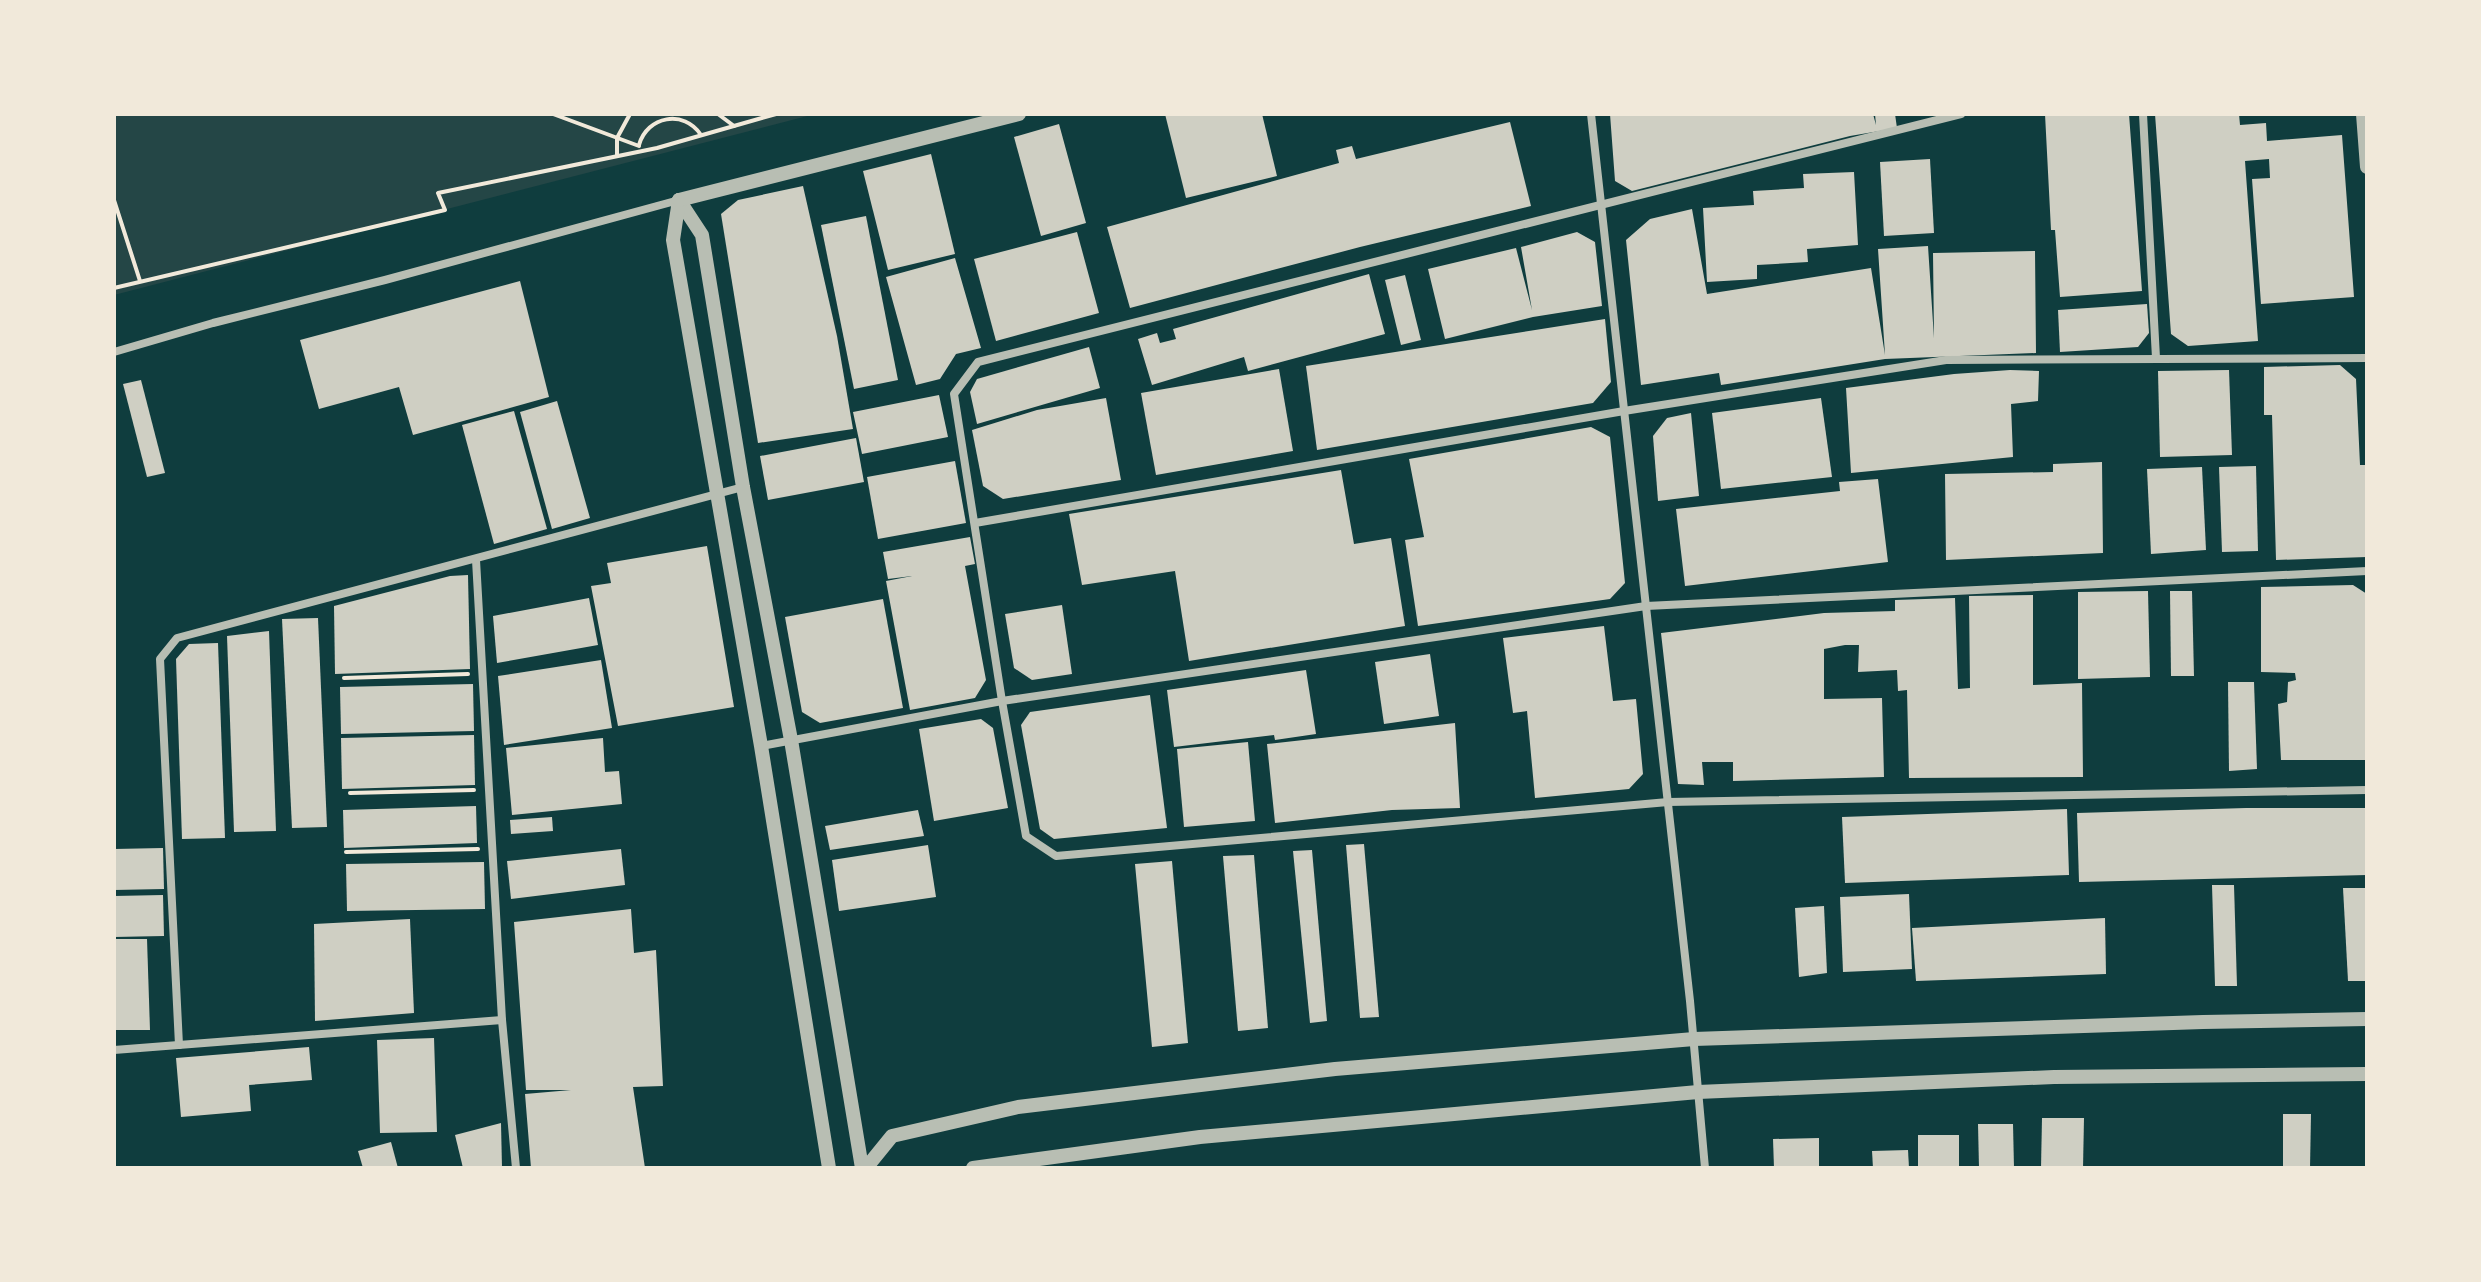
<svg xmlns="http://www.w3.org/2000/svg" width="2481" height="1282" viewBox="0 0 2481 1282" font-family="'Nunito Sans',sans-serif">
  <rect width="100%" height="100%" fill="#0f3d3e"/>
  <!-- green -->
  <path fill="#244646" d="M114,114h701l-701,181z"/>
  <!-- building -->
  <g fill="#cfcfc3">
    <path d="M1165,114h97l15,62 -91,22z"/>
    <path d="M1610,114h263l3,11 -1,-11h20l2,14 -47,8 -218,55 -17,-10z"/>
    <path d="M2045,114h84l13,177 -82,6 -5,-67h-4z"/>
    <path d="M2155,114h84l1,11 26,-2 1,18 75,-6 12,162 -93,7 -9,-125 18,-1 -1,-19 -24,2 13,180 -70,5 -17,-12z"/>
    <path d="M1510,122l21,84 -171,41 -230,61 -23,-81 232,-64 -3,-13 16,-4 4,13z"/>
    <path d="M1059,124l27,99 -45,13 -27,-99z"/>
    <path d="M931,154l24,100 -67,16 -25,-99z"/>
    <path d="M1930,159l4,74 -50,3 -4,-74z"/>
    <path d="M1854,172l4,73 -51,4 1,13 -51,3v14l-50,3 -4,-74 51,-3 -1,-14 51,-3 -1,-14z"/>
    <path d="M803,186l34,150 16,93 -95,14 -37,-229 17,-14z"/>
    <path d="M1692,209l15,85 164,-26 14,87 -7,-106 50,-3 6,92 -1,-85 102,-2 1,102 -151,6 -164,26 -2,-12 -78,12 -15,-145 24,-21z"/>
    <path d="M866,216l32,164 -44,9 -33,-164z"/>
    <path d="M1077,232l22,81 -103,28 -22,-82z"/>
    <path d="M1577,232l18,10 7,64 -69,11 -88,22 -17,-70 88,-21 16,62 -11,-63z"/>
    <path d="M955,258l26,90 -25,6 -16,25 -24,6 -30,-108z"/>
    <path d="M1369,274l16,60 -137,37 -4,-14 -92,28 -14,-46 19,-6 3,10 16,-4 -3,-10z"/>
    <path d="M1405,275l16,65 -20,5 -16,-65z"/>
    <path d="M520,281l29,116 -136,38 -14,-48 -80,22 -19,-69z"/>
    <path d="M2147,304l2,29 -11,14 -78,5 -2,-42z"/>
    <path d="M1605,319l6,63 -18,21 -276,47 -11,-84z"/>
    <path d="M1089,347l11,41 -123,36 -7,-32 7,-13z"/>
    <path d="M2340,365l16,14 4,86h7v92l-91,3 -4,-145h-8v-48z"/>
    <path d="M1279,369l14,82 -137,24 -15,-82z"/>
    <path d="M2010,370l29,1 -1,30 -27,3 2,53 -162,16 -5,-85 108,-14z"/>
    <path d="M2229,370l3,85 -72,2 -2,-86z"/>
    <path d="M141,380l24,93 -18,4 -24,-93z"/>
    <path d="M939,395l9,42 -86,17 -9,-42z"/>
    <path d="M1106,398l15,82 -118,19 -20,-13 -11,-56 65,-20z"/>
    <path d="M1821,398l11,79 -111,12 -9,-76z"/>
    <path d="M557,401l33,117 -38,11 -32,-117z"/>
    <path d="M514,411l33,118 -53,15 -32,-119z"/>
    <path d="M1691,413l8,83 -41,5 -5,-65 14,-18z"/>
    <path d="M1591,427l19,10 15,146 -15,16 -192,27 -13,-86 19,-3 -15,-78z"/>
    <path d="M856,438l8,44 -96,18 -8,-44z"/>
    <path d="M955,461l11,62 -88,16 -11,-62z"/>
    <path d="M2102,462l1,91 -157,7 -1,-86 108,-2v-8z"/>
    <path d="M2256,466l2,85 -36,1 -3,-85z"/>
    <path d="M2202,467l4,83 -55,4 -4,-85z"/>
    <path d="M1341,470l13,74 37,-6 14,88 -216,35 -14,-90 -93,14 -13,-71z"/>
    <path d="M1878,479l10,83 -203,24 -9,-77 164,-18 -1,-9z"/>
    <path d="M970,537l5,27 -10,2 21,114 -11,18 -65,12 -24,-129 26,-5 -24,3 -5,-27z"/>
    <path d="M707,546l27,161 -116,19 -27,-140 20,-3 -4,-20z"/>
    <path d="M468,575l2,94 -135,5 -1,-68 116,-30z"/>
    <path d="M2353,585l14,9v166h-86l-3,-56 9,-2 1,-20 8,-2 -1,-7 -34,-1v-85z"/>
    <path d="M2148,591l2,86 -72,2v-87z"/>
    <path d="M2170,591h22l2,85h-23z"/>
    <path d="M2033,595v90l49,-2 1,94 -174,1 -2,-88 -9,1 -1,-21 -39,2 1,-27h-14l-21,4v50l58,-1 2,79 -151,4v-19h-31l2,23 -26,-1 -17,-151 163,-20 71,-2v-11l60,-2 3,91 12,-1 -1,-92z"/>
    <path d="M589,598l9,47 -101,18 -4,-47z"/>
    <path d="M883,599l20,109 -83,15 -18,-11 -17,-95z"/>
    <path d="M1062,605l10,69 -40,6 -18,-12 -9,-54z"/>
    <path d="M318,618l9,209 -35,1 -10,-209z"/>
    <path d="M1604,626l9,75 23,-2 7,75 -14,15 -94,9 -8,-87 -14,2 -10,-75z"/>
    <path d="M269,631l7,200 -42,1 -7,-196z"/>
    <path d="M218,643l7,195 -43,1 -6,-180 13,-15z"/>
    <path d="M1430,654l9,62 -55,8 -9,-62z"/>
    <path d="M601,660l11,68 -108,17 -6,-69z"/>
    <path d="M1306,670l10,64 -41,6 -1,-5 -100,12 -7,-57z"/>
    <path d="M2228,682h26l3,87 -28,2z"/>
    <path d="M473,684l1,47 -133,3 -1,-47z"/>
    <path d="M1150,695l17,133 -113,11 -14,-10 -19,-104 9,-13z"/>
    <path d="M981,719l12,9 15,80 -74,13 -15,-92z"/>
    <path d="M1455,723l5,85 -68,2 -117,13 -8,-79z"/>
    <path d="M474,735l1,50 -133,4 -1,-51z"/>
    <path d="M603,738l2,34 14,-1 3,33 -110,11 -6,-67z"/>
    <path d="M1248,742l7,79 -71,6 -7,-78z"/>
    <path d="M476,806l1,37 -133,5 -1,-38z"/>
    <path d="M2246,808h121v67l-288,7 -2,-69z"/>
    <path d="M2067,809l2,66 -224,8 -3,-66z"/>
    <path d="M918,810l6,26 -94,14 -5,-24z"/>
    <path d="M552,817l1,14 -42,3 -1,-14z"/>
    <path d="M1364,844l15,173 -19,1 -14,-173z"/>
    <path d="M928,845l8,52 -97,14 -7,-51z"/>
    <path d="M163,848l1,41 -50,1v-41z"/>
    <path d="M621,849l4,36 -114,14 -4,-38z"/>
    <path d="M1312,850l15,171 -17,2 -17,-172z"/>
    <path d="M1254,855l14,173 -30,3 -15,-175z"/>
    <path d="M1172,861l16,182 -36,4 -17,-183z"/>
    <path d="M484,862l1,47 -138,2 -1,-47z"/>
    <path d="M2212,885h22l3,101h-22z"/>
    <path d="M2343,888h24v93h-19z"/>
    <path d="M1909,894l3,75 -69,3 -3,-75z"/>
    <path d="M163,895l1,41 -50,1v-41z"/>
    <path d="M1824,906l3,67 -28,4 -4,-69z"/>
    <path d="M631,909l3,44 22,-3 7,136 -30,1 12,81h-114l-6,-74 46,-4h-45l-12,-168z"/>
    <path d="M2105,918l1,56 -190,7 -4,-53z"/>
    <path d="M410,919l4,94 -99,8 -1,-97z"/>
    <path d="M114,939h33l3,91h-36z"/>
    <path d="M434,1038l3,94 -57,1 -3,-93z"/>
    <path d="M309,1047l3,33 -63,5 2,26 -70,6 -5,-59z"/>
    <path d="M2283,1114h28l-1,54h-27z"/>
    <path d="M2042,1118h42l-1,50h-42z"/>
    <path d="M501,1123l1,45h-39l-8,-33z"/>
    <path d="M1978,1124h35l1,44h-35z"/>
    <rect x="1918" y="1135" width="41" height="33"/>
    <path d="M1819,1138v30h-45l-1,-29z"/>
    <path d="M391,1142l7,26h-35l-5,-17z"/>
    <path d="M1908,1150l1,18h-36l-1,-17z"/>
  </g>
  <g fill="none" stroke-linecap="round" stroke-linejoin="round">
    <!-- path -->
    <g stroke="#f1e9da" stroke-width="4">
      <path d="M553,114l86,32"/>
      <path d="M718,114l16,12"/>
      <path d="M639,145c8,-29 45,-36 62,-10"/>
      <path d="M617,156v-18l13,-24"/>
      <path d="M114,200l26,81"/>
      <path d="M114,288l331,-78 -7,-17 219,-45 119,-34"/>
      <path d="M344,678l124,-4"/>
      <path d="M350,793l124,-3"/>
      <path d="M346,852l132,-3"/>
    </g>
    <!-- minor -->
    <g stroke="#b8beb3" stroke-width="8">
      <path d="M1591,114l99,887 15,167"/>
      <path d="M1961,114l-983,248 -24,32 48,307 24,135 30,20 612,-54 699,-12"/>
      <path d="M2143,114l13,244"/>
      <path d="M114,352l99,-29 172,-43 294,-80"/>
      <path d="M975,523l649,-112 322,-51 421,-2"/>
      <path d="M476,560l26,460 14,148"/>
      <path d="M761,746l241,-45 644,-95 721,-35"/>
      <path d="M179,1045l-19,-386 17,-21 566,-151"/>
      <path d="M114,1050l388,-30"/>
    </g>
    <!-- tertiary -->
    <g stroke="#b8beb3" stroke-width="14">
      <path d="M2363,114l4,53"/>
      <path d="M679,200l23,35 41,252 48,253 71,428"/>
      <path d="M679,200l-6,40 88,506 68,422"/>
      <path d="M679,200l340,-86"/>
      <path d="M866,1168l26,-32 126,-29 317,-38 359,-30 509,-17 164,-3"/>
      <path d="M973,1168l227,-31 498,-45 356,-15 313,-3"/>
    </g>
  </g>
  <!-- border -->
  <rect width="2481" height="1282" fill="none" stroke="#f1e9da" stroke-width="232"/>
</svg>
